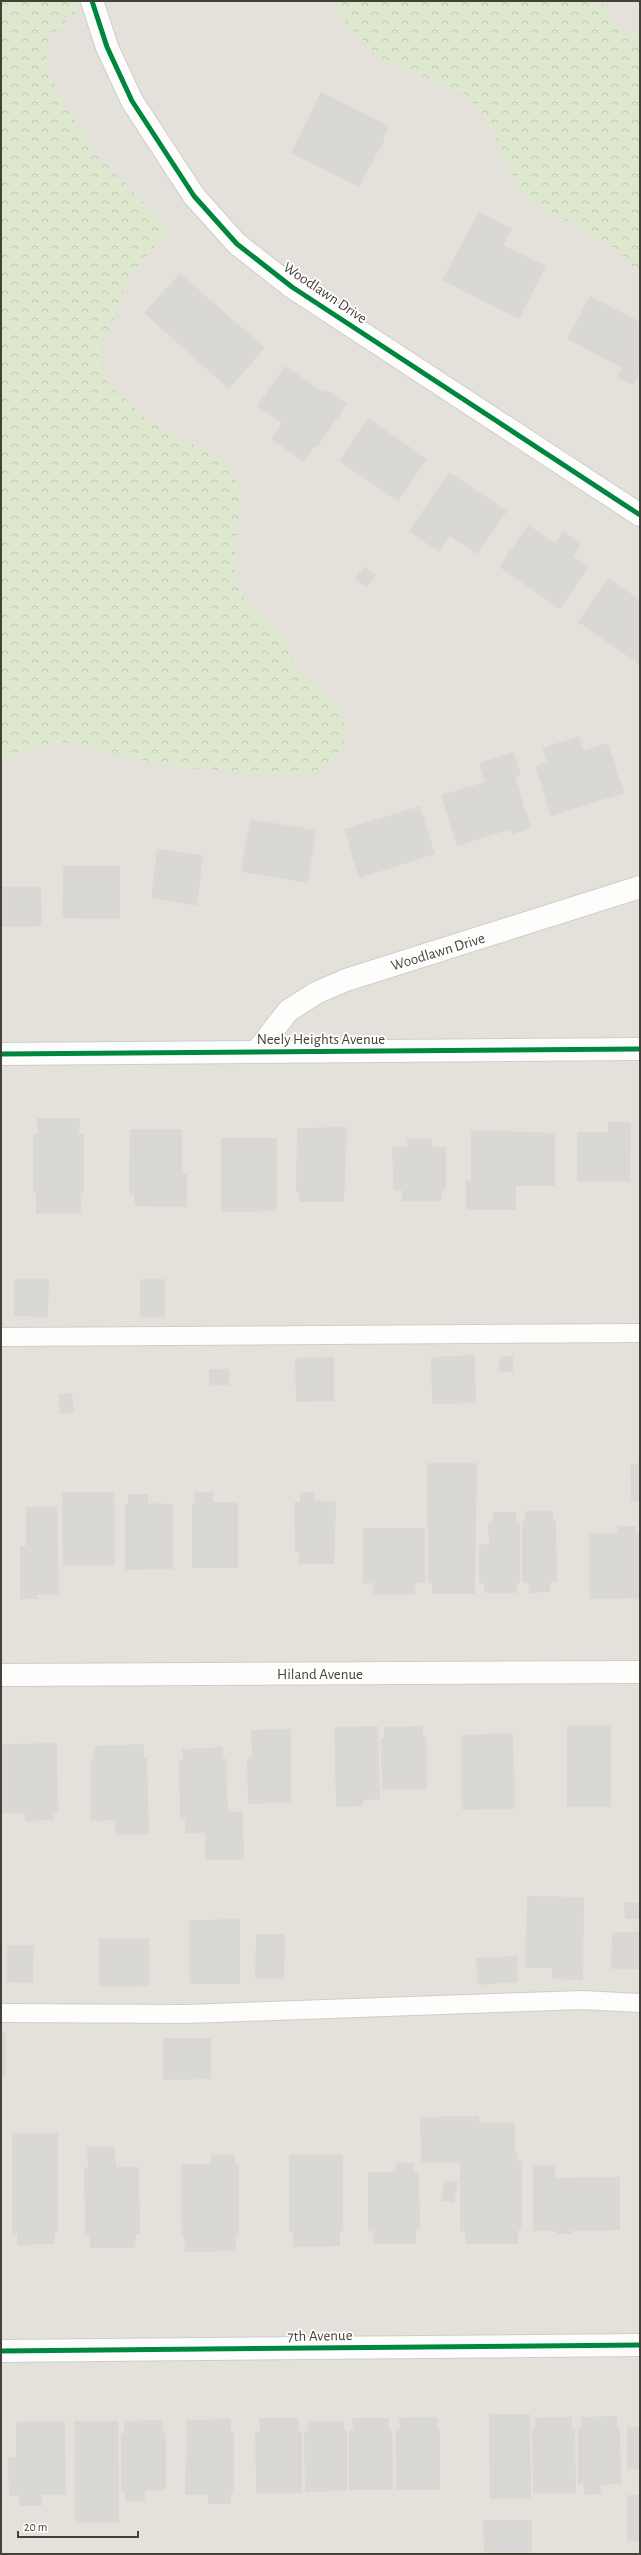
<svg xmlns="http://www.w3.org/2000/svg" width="641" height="2555" viewBox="0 0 641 2555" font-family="'Alegreya Sans',sans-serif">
  <defs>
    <pattern id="forest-crowns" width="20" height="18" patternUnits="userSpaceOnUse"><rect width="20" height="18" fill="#dde8ce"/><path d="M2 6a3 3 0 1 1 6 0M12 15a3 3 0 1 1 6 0" fill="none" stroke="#bfc8b2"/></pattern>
  </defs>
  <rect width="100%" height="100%" fill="#f1efeb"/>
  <!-- residential -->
  <rect fill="#e4e1da" x="1" y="1" width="639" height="2553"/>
  <!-- forest -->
  <g fill="url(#forest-crowns)">
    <path d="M1,1h84l-37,39 -3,28 45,79 79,82 -40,47 -29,78 7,28 41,39 79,41 13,27 -6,88 12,25 42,39 6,27 44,40 10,26 -13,24 -21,15 -27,2 -114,-8 -111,-25 -61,17z"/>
    <path d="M327,1h274l16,26 23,10v238l-21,-24 -98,-57 -36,-79 -23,-22 -84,-36z"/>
  </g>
  <!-- building -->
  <g fill="#dad8d4">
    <path d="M321,92l68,34 -6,13h2l-26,48 -68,-34z"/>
    <path d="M479,212l33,17 -9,16 43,21 -27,53 -77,-39z"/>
    <path d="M180,273l85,75 -36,41 -85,-76z"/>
    <path d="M590,296l50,26v50l-7,13 -16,-8 5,-9 -55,-29z"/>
    <path d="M285,366l38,26 2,-3 22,15 -30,43 -2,-2 -11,17 -33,-23 11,-16 -25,-17z"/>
    <path d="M368,418l59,41 -29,42 -59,-40z"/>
    <path d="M449,472l58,39 -30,43 -27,-18 -11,16 -30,-21z"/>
    <path d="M528,525l27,18 8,-12 18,13 -8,12 16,11 -29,42 -61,-42z"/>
    <path d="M364,566l12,9 -9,13 -12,-9z"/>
    <path d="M608,578l32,22 -1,64 -61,-42z"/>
    <path d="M579,736l5,15 24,-8 16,50 -73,23 -16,-50 12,-4 -5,-14z"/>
    <path d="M514,752l7,23 -6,2 16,51 -19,7 -1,-6 -54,17 -16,-51 44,-13 -6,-19z"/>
    <path d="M420,806l15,48 -76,24 -15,-49z"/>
    <path d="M250,819l66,11 -8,53 -67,-11z"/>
    <path d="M157,849l46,6 -6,51 -46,-8z"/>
    <path d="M63,866h57v53l-58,-1z"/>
    <path d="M1,887h40l1,39 -41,1z"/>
    <path d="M37,1118h43l-1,16h5v59h-3v20l-45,1v-21h-3v-59h4z"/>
    <path d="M608,1122h23l-1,60 -53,-1v-49h31z"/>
    <path d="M347,1127l-3,75h-45v-10h-3l1,-64z"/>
    <path d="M130,1129h52v45h5v33l-53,-1v-11h-5z"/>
    <path d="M471,1130l84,3v53h-39v24h-50v-30h5z"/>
    <path d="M221,1138h56v73l-56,1z"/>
    <path d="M407,1139h25v8h14v43l-4,1 -1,10h-39v-11h-8l-2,-43h15z"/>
    <path d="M14,1279h35l-1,38 -34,-1z"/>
    <rect x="140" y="1279" width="25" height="38"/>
    <path d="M475,1355l1,48 -44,1 -1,-47z"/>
    <path d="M500,1356h13v16h-14z"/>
    <path d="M334,1357v44l-38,1 -1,-44z"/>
    <path d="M209,1369h20v16l-20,1z"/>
    <path d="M72,1393l2,19 -14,2 -2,-19z"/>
    <path d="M427,1463h50l-2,131h-43v-11h-4z"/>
    <path d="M640,1463v38h-9l-1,-37z"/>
    <path d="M62,1492h52l1,73h-52z"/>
    <path d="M195,1492h18v10h25v66h-46v-65h3z"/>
    <path d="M300,1492h14l1,9h21l-2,63h-35v-12h-4l-1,-50h6z"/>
    <path d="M128,1494h20v9l25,1v65l-48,1v-66h3z"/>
    <path d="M57,1506l2,89h-22l1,4h-18v-53h6v-39z"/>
    <path d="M525,1511h28l1,10h2l1,61 -7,1v9l-22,1 1,-10 -7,-1v-61h3z"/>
    <path d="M493,1512h23l1,11h3v60h-3v10h-33v-10h-5v-38l10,-1 -1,-21h4z"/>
    <path d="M617,1526h19v7h4v65l-50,1 -1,-66h29z"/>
    <path d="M363,1528h62v55h-10l1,11 -43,1 1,-12 -11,1z"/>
    <rect x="567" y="1725" width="44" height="82"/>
    <path d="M378,1726l2,73 -17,1v6l-27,1 -2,-80z"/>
    <path d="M423,1726v11h3l1,52 -45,1 -1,-52h3v-11z"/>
    <path d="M291,1729v73l-43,2 -1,-45 5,-1 -1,-28z"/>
    <path d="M513,1733l2,76 -53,1 -1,-75z"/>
    <path d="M57,1743l1,69 -5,1v7l-28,1v-8h-24v-69z"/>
    <path d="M144,1744v14h3l2,76 -33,1 -1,-15 -24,1 -1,-62h4v-13z"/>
    <path d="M223,1747v11h3l2,54 15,-1 1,49h-39v-27h-20v-13h-5l-1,-61 4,1 -1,-11z"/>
    <path d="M527,1896l57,1 -1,83 -31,-1v-11h-27z"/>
    <path d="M624,1902l16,1v16h-15z"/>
    <path d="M240,1919v65h-50l-1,-64z"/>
    <path d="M612,1932h28v37h-29z"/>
    <path d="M256,1934h29l-1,45h-29z"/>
    <path d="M149,1938l1,48 -51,1v-48z"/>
    <path d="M1,1939h2l-1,19h-1z"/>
    <path d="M7,1945h27l-1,38 -26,-1z"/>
    <path d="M517,1956l1,26 -40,3 -2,-27z"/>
    <rect x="1" y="2033" width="5" height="43"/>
    <path d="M163,2038h48v41l-48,1z"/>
    <path d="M479,2116v7h36v30h2l1,8h4v69h-4v14h-52l-1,-13h-5v-68h-39l-1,-46z"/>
    <path d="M12,2133h46v100h-3l-1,11 -37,1v-12l-5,1z"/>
    <path d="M87,2146l28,1 1,20h23l1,67h-4l-1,14h-45v-14l-5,1 -1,-67 4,-1z"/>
    <path d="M211,2155h24v9h4v70h-3v17l-51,1 -1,-17h-2l-1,-71h30z"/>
    <path d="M289,2155h54v76h-3v15l-47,1v-16l-4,1z"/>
    <path d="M396,2163h18v8l5,1 1,58 -4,1v13h-42l-1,-13h-5v-59h28z"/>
    <path d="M533,2165h22v13l65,-1v53l-48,1v3h-15l-1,-3h-23z"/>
    <path d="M445,2180l13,2 -4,21 -13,-2z"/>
    <path d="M489,2414h41l1,85h-41z"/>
    <path d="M617,2416v12h3l1,56 -20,1v9l-17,1 -1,-11 -5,1v-57h4l-1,-11z"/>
    <path d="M437,2417v12h3v61h-44v-61h4l-1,-11z"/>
    <path d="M572,2417v12h3l1,64h-43l-1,-64h3v-11z"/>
    <path d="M259,2418h39l1,13h3v62h-46l-1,-61h5z"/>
    <path d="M352,2418h37v11l3,1 1,60h-44v-60h4z"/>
    <path d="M231,2419v12h3v63h-3v10h-23v-9h-23l2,-75z"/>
    <path d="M162,2420l1,13h3v57l-21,1v10h-20v-10h-4v-57h3v-13z"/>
    <path d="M65,2421l1,74h-24v11h-23v-11l-10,1 -1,-39 8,1v-36z"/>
    <path d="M74,2421h44l1,102h-44z"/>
    <path d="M307,2421h37v9l3,1v60l-42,1 -1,-61h4z"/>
    <rect x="627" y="2427" width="13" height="42"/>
    <rect x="627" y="2495" width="13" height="46"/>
    <path d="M483,2520h49v34h-48z"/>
  </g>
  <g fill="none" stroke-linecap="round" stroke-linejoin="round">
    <defs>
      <g id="lane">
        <path d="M1,1337l639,-4"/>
        <path d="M1,2013l186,1 395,-14 58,3"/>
      </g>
      <g id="street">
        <path d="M92,1l15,46 25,54 62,95 43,48 55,43 348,228"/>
        <path d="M257,1051l31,-40 28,-18 30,-13 294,-93"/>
        <path d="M1,1054l639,-5"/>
        <path d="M1,1675l639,-3"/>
        <path d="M1,2351l639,-6"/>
      </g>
    </defs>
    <!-- lane casing -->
    <use href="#lane" stroke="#cecdc9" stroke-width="20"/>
    <!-- street casing -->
    <use href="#street" stroke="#cecdc9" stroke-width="24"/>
    <!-- lane -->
    <use href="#lane" stroke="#fdfdfc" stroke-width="18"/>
    <!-- street -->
    <use href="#street" stroke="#fdfdfc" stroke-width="22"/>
    <defs>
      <g id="cycleway">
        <path d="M92,1l15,46 25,54 62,95 43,48 55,43 348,228"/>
        <path d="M1,1054l639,-5"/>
        <path d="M1,2351l639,-6"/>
      </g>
    </defs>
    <!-- cycleway casing -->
    <use href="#cycleway" stroke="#fff" stroke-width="8"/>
    <!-- cycleway -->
    <use href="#cycleway" stroke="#00873e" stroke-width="5"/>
  </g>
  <g text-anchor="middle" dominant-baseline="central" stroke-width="3.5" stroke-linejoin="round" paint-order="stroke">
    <!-- street labels -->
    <g font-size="15" fill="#464138" stroke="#fff">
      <text transform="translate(325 293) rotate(34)">Woodlawn Drive</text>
      <text transform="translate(438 952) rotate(-17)">Woodlawn Drive</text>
      <text x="321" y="1039">Neely Heights Avenue</text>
      <text x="320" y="1674">Hiland Avenue</text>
      <text transform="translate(320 2336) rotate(-1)">7th Avenue</text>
    </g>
  </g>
  <!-- border -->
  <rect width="641" height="2555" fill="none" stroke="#464138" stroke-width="4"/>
  <!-- scale -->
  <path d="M18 2531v6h120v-6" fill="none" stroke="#464138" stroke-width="2"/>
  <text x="24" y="2531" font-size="12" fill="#464138" stroke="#ffffff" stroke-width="3" paint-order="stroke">20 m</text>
</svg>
